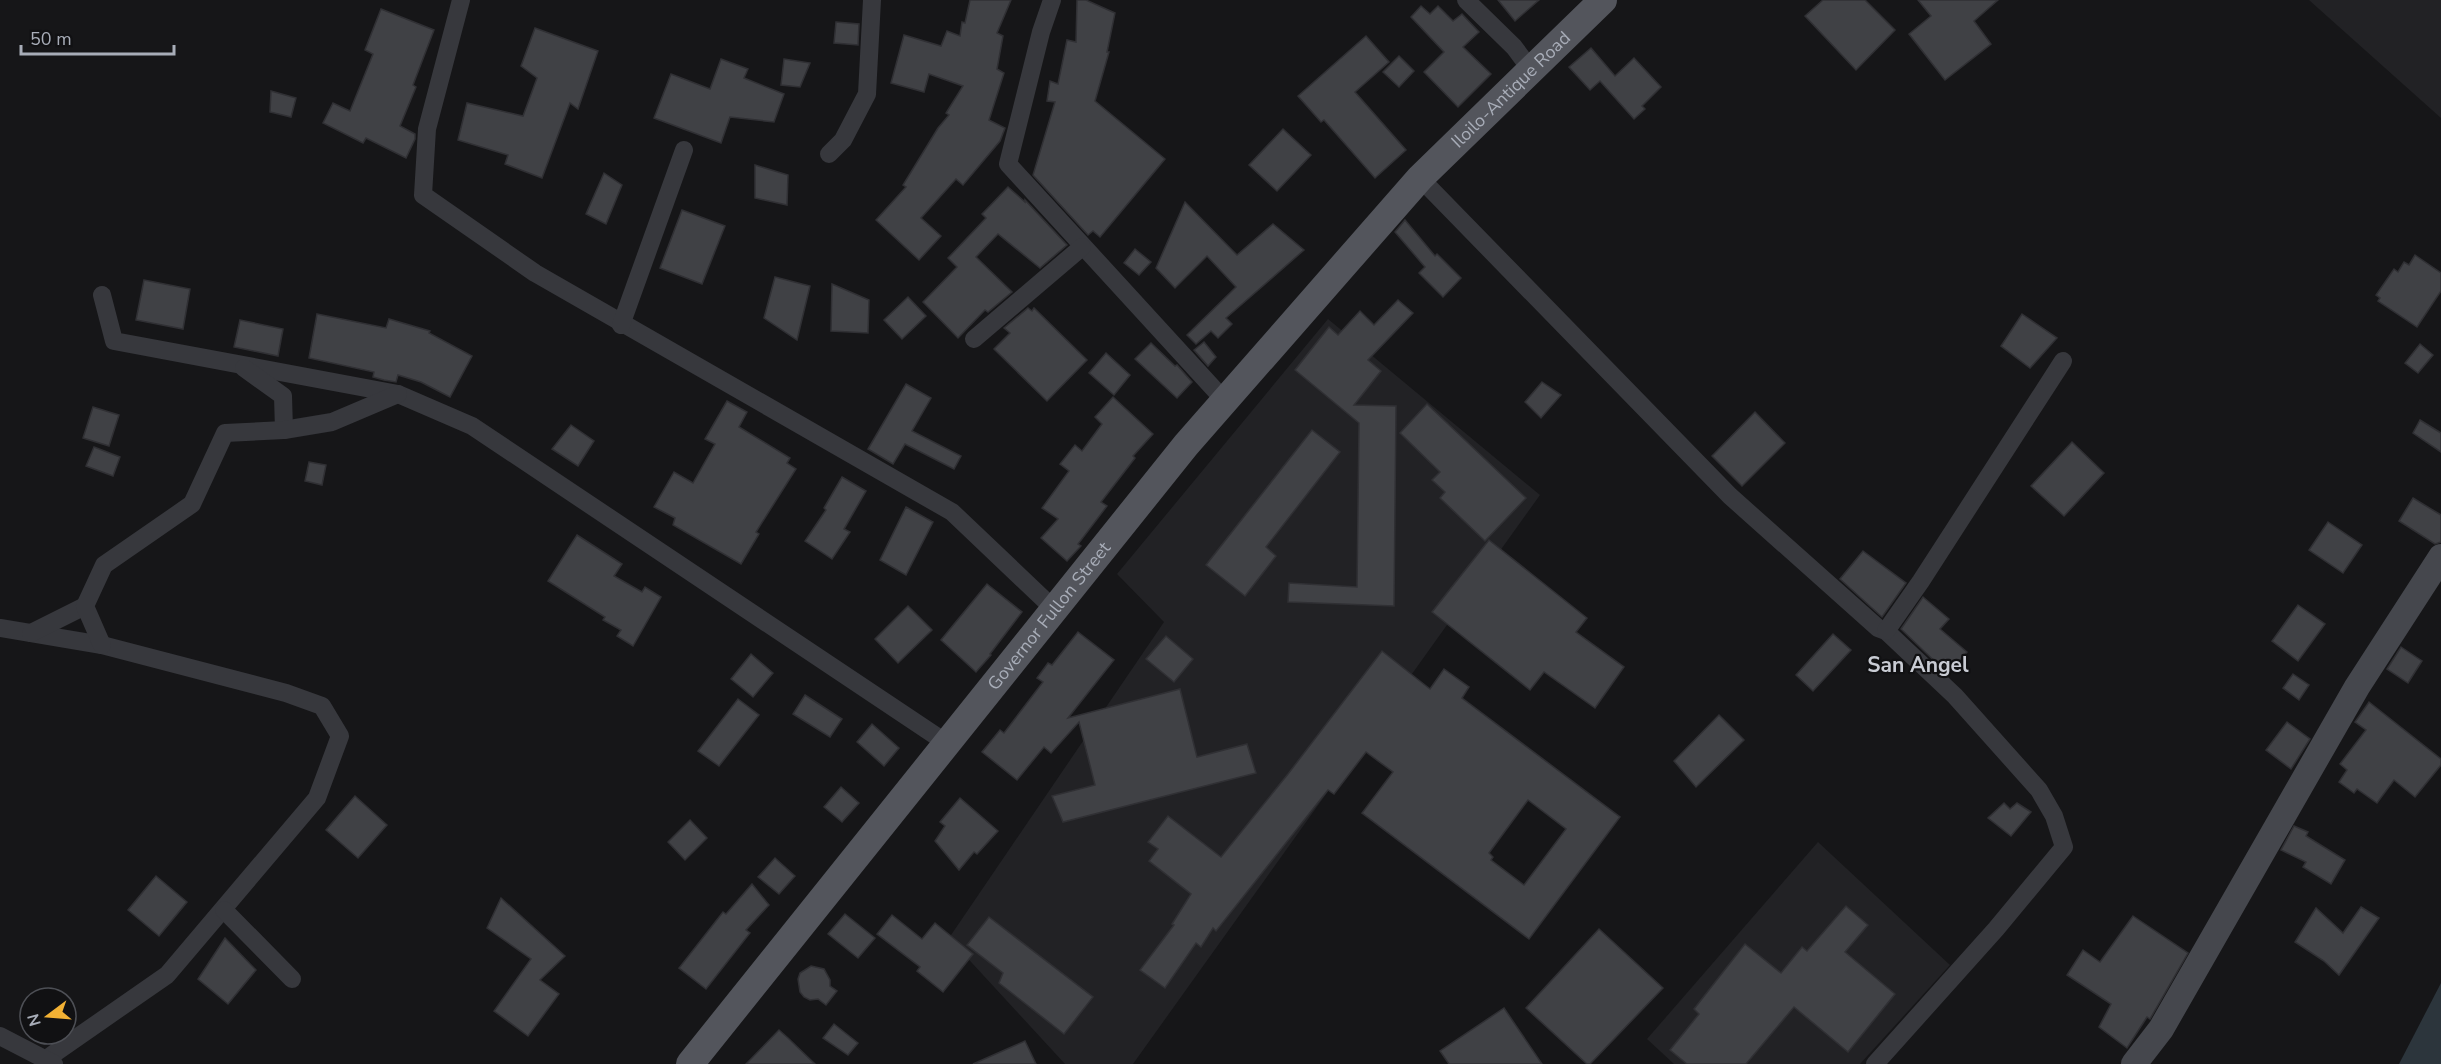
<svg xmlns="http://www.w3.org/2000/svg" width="2441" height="1064" viewBox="0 0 2441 1064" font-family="'Nunito Sans',sans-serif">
  <rect width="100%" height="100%" fill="#161618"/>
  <!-- built -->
  <g fill="#222225">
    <path d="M2309,0h132v118z"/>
    <path d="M1328,319l212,176 -407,569h-68l-116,-126 215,-316 -47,-48z"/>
    <path d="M1818,842l132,123 -90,99h-186l-27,-25z"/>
  </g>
  <!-- water -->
  <path fill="#2c353c" d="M2441,983v81h-42z"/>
  <!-- building -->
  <g fill="#404145" stroke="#303034" stroke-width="1.5" fill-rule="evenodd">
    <path d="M970,0h41l-14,33 6,3 -6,33 7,4 -15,47 16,8 -5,13 -37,44 -7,-6 -35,39 20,18 -22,24 -43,-40 30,-33 -3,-2 35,-57 11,-13 -3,-2 17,-27 -34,-12 -5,18 -33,-9 13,-48 37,11 6,-15 13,5 2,-14 3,1z"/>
    <path d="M1077,0h9l29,13 -8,39h2l-14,49 70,58 -65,78 -7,-6 -5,4 -55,-60 22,-73 -8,-1 3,-20 8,3 9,-44 9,2z"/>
    <path d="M1498,0h41l-24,21z"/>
    <path d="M1823,0h42l30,30 -39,40 -51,-54z"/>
    <path d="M1918,0h80l-24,21 17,23 -46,36 -36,-46 22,-18z"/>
    <path d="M1421,6l9,8 8,-8 15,15 9,-7 17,18 -16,15 28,27 -33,33 -34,-35 20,-20 -33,-35z"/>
    <path d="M381,9l53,21 -21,55 3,2 -16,39 15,8v5l-9,19 -40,-20 -3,5 -40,-20 10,-20 17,8 23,-57 -8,-4z"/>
    <path d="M836,22l23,2 -1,21 -24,-2z"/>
    <path d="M535,28l63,23 -20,58 -8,-6 -28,75 -37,-14 3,-9 -50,-15 9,-37 56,13 14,-38 -16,-12z"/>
    <path d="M1366,36l23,26 -34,30 51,58 -31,28 -51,-58 -3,2 -23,-26z"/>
    <path d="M1591,48l24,28 19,-18 27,29 -19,19 3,3 -11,10 -34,-38 -10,9 -21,-23z"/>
    <path d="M1399,56l15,15 -15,16 -16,-15z"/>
    <path d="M721,59l27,10 -4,9 40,16 -10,28 -44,-5 -9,26 -67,-25 17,-44 39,15z"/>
    <path d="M784,59l26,4 -10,24 -19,-2z"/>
    <path d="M271,91l25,7 -5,19 -21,-5z"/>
    <path d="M1283,129l28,26 -34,36 -28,-26z"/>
    <path d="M755,165l33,10 -1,30 -32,-7z"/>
    <path d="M604,173l18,12 -16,39 -20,-10z"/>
    <path d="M1008,187l17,15v-2l42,45 -27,23 -42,-34 -22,23 36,35 -24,20 -3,-2 -27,28 -35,-36 34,-35 -9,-9 38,-40 -4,-4z"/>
    <path d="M1185,202l52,53 36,-31 31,26 -78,68 6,6 -14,14 -7,-7 -15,13 -9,-9 49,-48 -29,-31 -32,32 -19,-20z"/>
    <path d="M682,210l43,16 -23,58 -42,-16z"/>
    <path d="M1405,220l30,36 2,-2 24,24 -18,19 -24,-24 6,-6 -30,-35z"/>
    <path d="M1135,249l16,13 -12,13 -15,-12z"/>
    <path d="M2415,255l26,18v18l-24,36 -39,-26 2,-3 -4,-3 18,-26 4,3 6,-10 5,3z"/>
    <path d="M775,277l35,9 -13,54 -33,-22z"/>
    <path d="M144,280l46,9 -7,40 -47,-9z"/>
    <path d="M832,284l37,16 -1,33 -37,-2z"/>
    <path d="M908,297l18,19 -24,23 -18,-19z"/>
    <path d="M1398,300l15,13 -45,47 13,11 -27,34 42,1 -2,200 -106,-4 1,-19 68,4 2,-164 -64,-53 34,-43 9,8 22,-24 14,14z"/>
    <path d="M1028,308l4,3 2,-3 53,52 -40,41 -53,-52 16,-16 -6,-5z"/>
    <path d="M317,314l69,14 3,-9 41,12 -1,2 43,23 -22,41 -29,-15 -23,-7 -2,7 -12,-2 -11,-3 1,-5 -65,-14z"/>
    <path d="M2022,314l35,24 -27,30 -29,-22z"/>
    <path d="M240,320l43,9 -5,27 -44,-9z"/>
    <path d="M1204,342l12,15 -8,9 -14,-16z"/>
    <path d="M1151,343l24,23 2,-1 15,17 -15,16 -42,-39z"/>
    <path d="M2420,344l13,11 -15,18 -13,-10z"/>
    <path d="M1106,353l24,22 -16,20 -25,-22z"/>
    <path d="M1542,382l19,13 -20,23 -16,-16z"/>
    <path d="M906,384l25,14 -19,33 49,25 -7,13 -49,-25 -12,20 -25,-15z"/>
    <path d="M1113,397l40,37 -20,22 2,2 -34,44 6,4 -29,38 3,2 -14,15 -26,-23 17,-19 -16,-11 27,-37 -9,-7 15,-19 7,6 20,-27 -7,-7z"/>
    <path d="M727,401l20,11 -8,15 51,31 -3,5 9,6 -40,63 3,2 -18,30 -68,-39 2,-7 -21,-11 20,-35 19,11 22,-39 -10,-5z"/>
    <path d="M1427,404l99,94 -41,43 -45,-43 5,-6 -13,-12 8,-8 -40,-39z"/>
    <path d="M93,407l26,8 -10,31 -26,-8z"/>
    <path d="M1755,412l30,31 -43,43 -30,-30z"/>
    <path d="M2420,420l21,13v19l-28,-19z"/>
    <path d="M571,425l23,16 -16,25 -26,-17z"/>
    <path d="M1312,430l28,22 -74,95 10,9 -31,40 -39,-31z"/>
    <path d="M2072,442l32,31 -40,43 -33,-30z"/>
    <path d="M94,447l26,10 -7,19 -27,-10z"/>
    <path d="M309,462l17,3 -4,20 -17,-4z"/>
    <path d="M842,477l24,14 -22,38 6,3 -18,27 -27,-18 21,-31 -2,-2z"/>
    <path d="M2413,498l28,17v27l-6,2 -36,-23z"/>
    <path d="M906,507l27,15 -27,53 -26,-15z"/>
    <path d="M2328,522l34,23 -19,28 -34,-23z"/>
    <path d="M577,535l45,29 -8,12 28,16 3,-5 16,10 -28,49 -16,-10 4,-6 -18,-10 2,-3 -57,-36z"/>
    <path d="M1489,540l98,78 -11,14 48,35 -29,41 -51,-36 -14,18 -98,-78z"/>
    <path d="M1863,551l43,32 -24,34 -42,-38z"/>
    <path d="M987,584l35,28 -32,42 1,1 -15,17 -35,-32z"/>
    <path d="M1923,597l26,22 -9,10 27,23 -19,22 -47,-45z"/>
    <path d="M2298,605l27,19 -27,37 -26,-20z"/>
    <path d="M908,606l24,24 -34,33 -23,-24z"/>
    <path d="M1078,632l36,28 -46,58 112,-29 17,68 50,-13 9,29 -193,49 -11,-26 43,-11 -16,-63 -28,31 -7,-6 -27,33 -35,-28 18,-22 4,3 39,-51 -6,-4 11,-15 4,2z"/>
    <path d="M1833,634l18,16 -38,41 -17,-16z"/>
    <path d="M1166,636l27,23 -19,23 -28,-23z"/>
    <path d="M2401,647l21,14 -14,22 -21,-14z"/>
    <path d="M1382,651l48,38 14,-20 25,18 -7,11 158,119 -91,122 -167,-126 31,-41 -27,-20 -32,42 -6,-4 -112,141 -3,-3 -12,19 -5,-4 -31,45 -25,-18 34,-45 -2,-1 19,-30 -42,-33 9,-12 -10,-7 20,-26 53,41 67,-83zM1528,800l38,29 -42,56 -33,-25 2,-3 -4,-4z"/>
    <path d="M751,654l22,19 -20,24 -22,-18z"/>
    <path d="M2293,674l16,11 -10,15 -16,-12z"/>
    <path d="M805,695l37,24 -12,18 -37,-23z"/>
    <path d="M738,699l21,16 -40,51 -21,-15z"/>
    <path d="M2369,702l72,57v6l-26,32 -21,-17 -17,23 -20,-14 -3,4 -15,-11 8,-12 -7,-6 26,-34 -11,-8z"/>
    <path d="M1719,715l25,25 -48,47 -22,-26z"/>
    <path d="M2287,722l23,17 -19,30 -25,-19z"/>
    <path d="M872,724l27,24 -15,18 -27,-24z"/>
    <path d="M841,787l18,16 -17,19 -18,-15z"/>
    <path d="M355,796l32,29 -29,33 -32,-28z"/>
    <path d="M960,798l38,33 -21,23 -3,-2 -15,18 -24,-29 10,-15 -5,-4z"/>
    <path d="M2004,803l6,6 7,-6 14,9 -20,24 -23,-18z"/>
    <path d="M690,820l17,18 -22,22 -17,-18z"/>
    <path d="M2294,826l14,6 -2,4 39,24 -14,24 -28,-17 3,-5 -25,-12z"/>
    <path d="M775,858l20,18 -16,18 -21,-17z"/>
    <path d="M156,876l31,26 -28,34 -31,-26z"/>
    <path d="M752,884l17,21 -23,25 4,3 -44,56 -27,-21 44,-56 3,2z"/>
    <path d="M501,898l64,58 -25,24 19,14 -31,42 -34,-25 37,-52 -44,-31z"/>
    <path d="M1846,906l22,19 -23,27 50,42 -47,58 -54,-45 -48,57h-59l-17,-14 29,-36 -5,-5 51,-65 36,29 21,-26 5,4z"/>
    <path d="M2361,907l18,11 -40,57 -15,-14 -29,-19 21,-34 27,25z"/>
    <path d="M845,914l30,24 -17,20 -30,-24z"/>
    <path d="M892,915l30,24 13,-16 38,31 -30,38 -26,-21 3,-4 -43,-33z"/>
    <path d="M2133,916l55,37 -38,66 -3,-2 -20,31 -28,-21 12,-23 -44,-29 16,-25 17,12z"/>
    <path d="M989,917l104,80 -29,37 -65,-51 4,-10 -36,-28z"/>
    <path d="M1599,929l64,59 -73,76h-3l-61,-56z"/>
    <path d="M225,938l31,32 -28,34 -30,-25z"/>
    <path d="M811,966l13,3 6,11v6l7,5 -11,14 -8,-6 -8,1 -6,-3 -4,-5 -2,-13 2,-6z"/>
    <path d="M1504,1008l38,56h-93l-9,-13z"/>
    <path d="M834,1024l24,19 -10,12 -25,-17z"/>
    <path d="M779,1030l9,8 27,26h-69z"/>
    <path d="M1025,1041l11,23h-63z"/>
  </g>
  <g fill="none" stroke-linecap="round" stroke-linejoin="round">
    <!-- street -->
    <g stroke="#37383d" stroke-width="18">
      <path d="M461,0l-34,129 -4,66 112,78 417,239 102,97"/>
      <path d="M1052,0l-11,32 -33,132 217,237"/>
      <path d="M1466,0l48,47 17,23"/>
      <path d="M829,154l14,-14 24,-46 5,-94"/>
      <path d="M1420,178l310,318 148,132 8,3 69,65 84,94 15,26 10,31 -68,82 -121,135"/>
      <path d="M102,295l12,46 284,53 74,32 476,318"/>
      <path d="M621,325l63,-175"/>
      <path d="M974,339l108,-92"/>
      <path d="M244,368l39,28 1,34"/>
      <path d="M0,628l102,17 184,48 36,13 18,30 -23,62 -150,177 -108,75 -14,10 -1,4"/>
      <path d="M1886,631l35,-50 142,-220"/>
      <path d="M31,633l54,-27"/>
      <path d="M102,645l-17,-39 19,-41 88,-61 33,-71 59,-3 48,-8 66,-28"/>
      <path d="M224,910l68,69"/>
      <path d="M0,1036l54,28"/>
    </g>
    <!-- secondary -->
    <path stroke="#45474d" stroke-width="26" d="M2134,1064l27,-35 196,-342 84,-130"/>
    <!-- primary -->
    <path stroke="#53555c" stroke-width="28" id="s1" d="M690,1064l496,-619 234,-267 183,-178"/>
  </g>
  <g text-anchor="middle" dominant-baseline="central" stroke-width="4.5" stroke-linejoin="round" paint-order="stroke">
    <!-- street labels -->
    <g font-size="18" fill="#a8adb8" stroke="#111113">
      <text stroke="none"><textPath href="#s1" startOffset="1275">Iloilo-Antique Road</textPath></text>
      <text stroke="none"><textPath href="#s1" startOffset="574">Governor Fullon Street</textPath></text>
    </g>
    <!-- quarter labels -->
    <g font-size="21" font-weight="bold" fill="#c9ccd4" stroke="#111113">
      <text x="1918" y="665">San Angel</text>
    </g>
  </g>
  <!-- north arrow -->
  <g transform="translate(48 1016) rotate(254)"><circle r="28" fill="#111113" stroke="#4d4f55" stroke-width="1.5"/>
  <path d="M0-4.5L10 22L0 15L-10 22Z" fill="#f2b134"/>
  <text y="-9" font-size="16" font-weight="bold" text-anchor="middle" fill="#a8adb8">N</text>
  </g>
  <!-- scale -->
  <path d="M21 45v9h153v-9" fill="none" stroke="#a8adb8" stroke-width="3"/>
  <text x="30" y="45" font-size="18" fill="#a8adb8" stroke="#111113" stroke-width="4.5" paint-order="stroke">50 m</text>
</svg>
